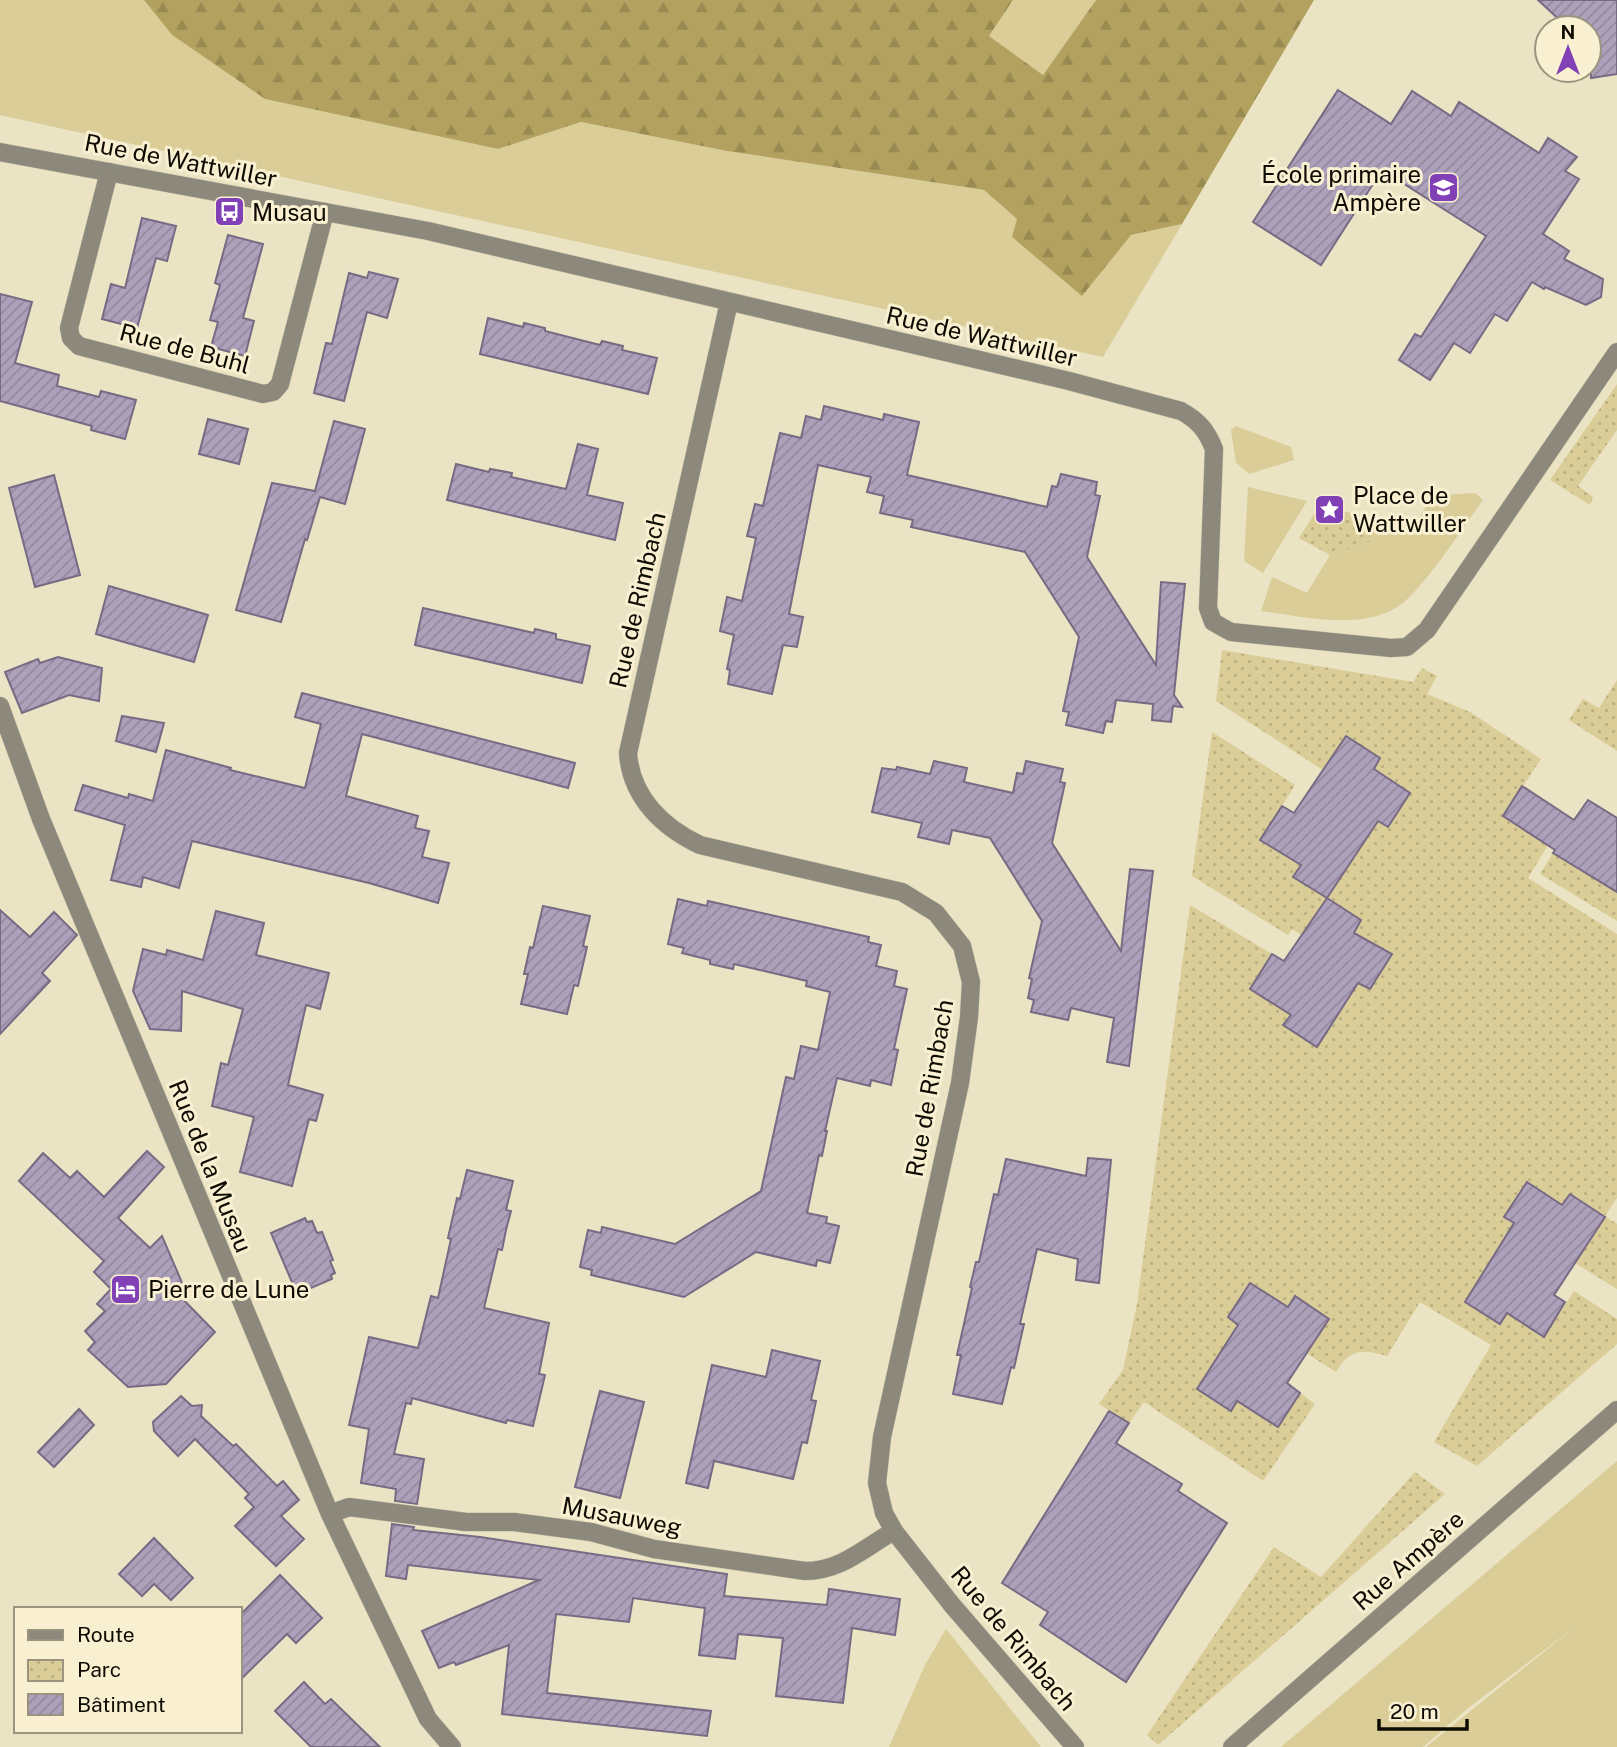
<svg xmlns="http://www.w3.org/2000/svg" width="1617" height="1747" viewBox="0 0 1617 1747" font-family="'Public Sans',sans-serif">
  <defs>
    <pattern id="forest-firs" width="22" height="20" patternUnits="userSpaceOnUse" patternTransform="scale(1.75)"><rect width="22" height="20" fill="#b3a25f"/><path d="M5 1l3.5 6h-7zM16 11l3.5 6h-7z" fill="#998a51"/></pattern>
    <pattern id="park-dots" width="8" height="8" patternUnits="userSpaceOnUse" patternTransform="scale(1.75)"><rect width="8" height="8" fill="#dbcd97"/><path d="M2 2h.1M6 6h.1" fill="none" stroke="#bbaf80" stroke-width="1.8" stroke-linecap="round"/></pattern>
    <pattern id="building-hatch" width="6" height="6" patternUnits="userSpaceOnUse" patternTransform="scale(1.75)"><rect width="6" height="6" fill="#ada0bb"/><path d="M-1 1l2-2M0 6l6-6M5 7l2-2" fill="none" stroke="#94889f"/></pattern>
  </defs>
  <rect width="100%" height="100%" fill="#eae3c4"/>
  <!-- green -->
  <g fill="#dbcd97">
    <path d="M0,0h144l28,35 93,64 233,50 83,-27 146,29 257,39 33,29 114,16 51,-11 -79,133 -1103,-242z"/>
    <path d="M1013,0h83l-53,75 -55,-39z"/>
    <path d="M1236,426l55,21 3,13 -45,14 -13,-11 -5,-33z"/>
    <path d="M1248,487l59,14 -44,72 -19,-12z"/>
    <path d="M1475,493l8,7c-19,25 -64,97 -89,109 -39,21 -92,7 -133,2l11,-34 35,16 23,-38 42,-14 -5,-24 48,9 17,-30z"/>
    <path d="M1617,1461v286h-191l150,-121 -109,83 -44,38h-142z"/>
    <path d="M946,1629l95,118h-152l36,-82z"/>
  </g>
  <!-- forest -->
  <path fill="url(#forest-firs)" d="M144,0h869l-24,36 54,39 53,-75h218l-132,224 -51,11 -49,61 -70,-59 5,-18 -33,-29 -257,-39 -146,-29 -83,27 -233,-50 -93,-64z"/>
  <!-- park -->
  <g fill="url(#park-dots)">
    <path d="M1617,384v46l-39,56 15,11 -3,8 -40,-25z"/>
    <path d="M1320,505l47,12 5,24 -42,14 -31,-17z"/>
    <path d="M1222,650l191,32 9,-14 15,8 -10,18 43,18 71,47 -38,57 45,29 -20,33 89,56v264l-12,18 12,8v65l-42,-26 29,-47 -34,-21 -8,10 -35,-23 -23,34 10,7 -49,79 35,22 7,-11 37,24 30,-46 43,28v25l-140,122 -43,-24 57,-97 -71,-43 -33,54c-24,-7 -38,-8 -51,16l-30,-19 22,-35 -33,-22 -7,11 -39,-24 -20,34 9,8 -41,64 33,22 7,-10 41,26 22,-34 15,11 -52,77 -119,-79 -15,21 -30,-19 24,-34 14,-66 53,-399 82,49 -22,35 41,26 -8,10 33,22 42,-64 12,6 21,-35 -37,-22 -27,-34 -25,37 -10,-6 -4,6 -96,-59 20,-144 83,53 -34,55 40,25 -8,12 33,21 52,-77 10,6 22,-34 -36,-24 6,-11 -34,-22 -23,34 -107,-69z"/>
    <path d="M1617,680v71l-48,-31 14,-21 16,9z"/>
    <path d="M1553,853l64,39v29l-77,-47z"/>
    <path d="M1415,1472l30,22 -287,251 -11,-10 127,-188 47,30z"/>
  </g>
  <!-- building -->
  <g fill="url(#building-hatch)" stroke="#776b84" stroke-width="2">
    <path d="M1538,0h79v74l-26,4 -2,-50h-30l4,-5z"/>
    <path d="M1338,90l53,34 21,-33 39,25 8,-14 80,51 9,-15 29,19 -12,14 14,8 -36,55 26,17 -5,8 39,20 -2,18 -15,8 -41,-18 -1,2 -12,-7 -25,39 -12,-7 -25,39 -16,-10 -24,37 -31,-20 16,-26 6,3 65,-101 -104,-66 -61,95 -68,-43z"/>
    <path d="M142,218l34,8 -9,35 -11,-3 -19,70 -35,-9 9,-35 14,4z"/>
    <path d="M228,235l35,9 -20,74 11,3 -9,35 -34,-9 7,-25 -8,-2 10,-35 -5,-2z"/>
    <path d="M369,272l29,7 -11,39 -20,-6 -23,89 -30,-8 12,-50 6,1 17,-71 18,5z"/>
    <path d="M0,294l32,8 -17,61 44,12 -2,11 42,11 2,-6 35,9 -11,39 -34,-9 1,-4 -92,-25z"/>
    <path d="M488,318l35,9 1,-4 21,5v3l55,14 2,-4 21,5 -1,4 35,8 -9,36 -168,-40z"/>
    <path d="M824,406l59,14 1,-6 35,8 -12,53 140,32 5,-21 5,1 4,-13 36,8 -2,13 5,1 -13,61 69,108 5,-83 24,2 -11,111 8,12 -9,-1 -2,16 -19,-2 1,-16 -37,-4 -4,22 -6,-1 -3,12 -37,-8 3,-13 -6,-1 16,-74 -54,-85 -114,-25 2,-7 -33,-7 4,-17 -17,-4 4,-15 -53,-12 -29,149 14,3 -6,30 -14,-2 -11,49 -44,-10 2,-14 -3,-1 7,-34 -14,-4 7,-34 15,4 14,-63 -9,-2 8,-32 8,2 17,-73 21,5 5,-22 15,4z"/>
    <path d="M208,419l40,10 -9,35 -40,-10z"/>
    <path d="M334,421l31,8 -20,75 -25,-7 -13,43 -2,-1 -24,83 -45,-12 36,-127 43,8z"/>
    <path d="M578,444l20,5 -11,46 36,8 -8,37 -168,-40 9,-36 33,8 1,-3 22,4 -1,4 55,12z"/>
    <path d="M54,475l26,100 -45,12 -26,-99z"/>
    <path d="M109,586l99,29 -14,47 -98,-28z"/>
    <path d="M423,608l111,25 1,-4 21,5v5l34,7 -8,37 -167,-38z"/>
    <path d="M58,657l44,11 -3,33 -30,-6 -47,18 -17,-41 33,-13 2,4z"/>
    <path d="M302,693l273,70 -7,25 -206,-54 -16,62 72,20 -3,12 14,3 -7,26 27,6 -11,40 -69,-20 -177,-42 -13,47 -36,-11 -2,10 -30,-7 14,-55 -50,-15 8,-25 45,13 1,-4 24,7 13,-51 65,18 -1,2 75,18 16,-64 -26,-7z"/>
    <path d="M122,716l42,7 -8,29 -40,-11z"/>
    <path d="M1346,736l34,22 -6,11 36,24 -22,34 -10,-6 -51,77 -34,-21 8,-12 -41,-25 22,-34 12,7z"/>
    <path d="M934,761l33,7 -3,14 49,11 4,-20 6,1 3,-13 37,8 -3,13 5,1 -13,60 69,108 9,-82 23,2 -24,195 -22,-4 7,-44 -43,-10 -3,12 -37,-8 3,-12 -6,-2 4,-19 -3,-1 13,-57 -52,-83 -38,-8 -3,14 -31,-7 4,-14 -50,-11 10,-44 14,2 1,-3 33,7z"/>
    <path d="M1522,786l52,34 14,-20 29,18v74l-64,-39 2,-3 -52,-34z"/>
    <path d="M1327,898l34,22 -7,13 38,21 -22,35 -12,-6 -41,64 -34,-22 8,-10 -41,-26 22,-35 12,7z"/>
    <path d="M678,899l29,7 1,-5 161,36 -1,5 13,3 -5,21 21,5 -3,15 13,3 -13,60 4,1 -7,35 -20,-5 -1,6 -33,-8 -12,53h2l-5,25 -3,-1 -12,58 20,4 -1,6 13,3 -9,37 -13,-3 -1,6 -60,-14 -72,45 -93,-22 1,-5 -12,-3 8,-37 13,3 1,-6 73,17 86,-53 25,-114 8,2 7,-33 17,4 12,-58 -24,-6 1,-5 -73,-17 -1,5 -23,-5v-4l-28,-7 2,-5 -16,-4z"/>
    <path d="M543,906l47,10 -7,30 4,1 -9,39 -4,-1 -7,29 -46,-10 7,-30h-4l6,-27 3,1z"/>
    <path d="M0,910l30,27 24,-25 23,23 -35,38 8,8 -50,53z"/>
    <path d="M216,911l48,12 -8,32 73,18 -9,36 -14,-4 -18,80 35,10 -7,26 -7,-2 -17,67 -52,-14 14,-55 -42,-11 9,-43 7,2 15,-56 -61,-18 -1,40 -31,-2 -17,-38 10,-42 23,6 1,-5 36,10z"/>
    <path d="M147,1151l17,16 -46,51 32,30 12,-12 21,49 -10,4 42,43 -49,52 -38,3 -40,-37 7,-8 -10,-11 20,-20 -8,-7 14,-15 -17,-17 10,-11 -85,-80 24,-28 27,25 7,-7 27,26z"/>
    <path d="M1088,1158l23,2 -12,123 -23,-3 2,-21 -41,-10 -17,75h4l-10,44 -3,-1 -9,37 -49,-10 8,-39h-4l15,-67 -2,-1 6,-25h3l15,-68 4,1 8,-36 80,17z"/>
    <path d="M467,1170l46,11 -7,29 5,1 -5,19 -4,20 -4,-1 -14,59 65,15 -10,51 6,1 -12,51 -26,-6 -1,3 -94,-25 -1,6 -5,-1 -12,51 30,5 -7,45 -22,-3 1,-12 -35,-6 8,-54 -20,-4 20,-88 49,11 13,-52 7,2 13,-59 -3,-1 9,-40 3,1z"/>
    <path d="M1527,1182l35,23 8,-11 35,23 -51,78 11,7 -21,35 -37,-24 -7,11 -35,-22 49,-79 -10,-6z"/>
    <path d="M305,1218l2,4 5,-1 5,12 5,-1 11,28 -3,1 5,12 -4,2 1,4 -35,15 -26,-61z"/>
    <path d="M1250,1283l38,24 7,-11 34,23 -42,64 13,10 -22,34 -41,-26 -6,10 -34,-22 41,-64 -10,-8z"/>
    <path d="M772,1350l48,11 -9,39 5,1 -9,42 -5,-1 -9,37 -79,-18 -6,27 -22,-5 26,-118 54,12z"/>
    <path d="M600,1391l44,11 -24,96 -45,-11z"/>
    <path d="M181,1396l11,10 10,-1 -1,11 32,30 3,-2 41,42 6,-5 16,19 -18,16 23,23 -28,27 -41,-40 19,-19 -9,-9 4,-4 -54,-55 -17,17 -24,-25 -1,-9z"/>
    <path d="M79,1409l15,16 -40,42 -16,-15z"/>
    <path d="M1109,1411l20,12 -13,20 66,41 -4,7 49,32 -101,159 -86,-57 8,-13 -46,-29z"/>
    <path d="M392,1524l22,3 -1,3 67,7 247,37 -3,22 103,9 2,-16 71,10 -5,36 -43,-7 -9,75 -67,-7 7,-58 -45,-4 -3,25 -36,-4 6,-47 -72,-10 -4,24 -73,-8 -9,79 164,18 -4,25 -205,-22 7,-69 -53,20 -2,-3 -15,6 -17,-37 117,-51 -131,-15 -2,14 -20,-3z"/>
    <path d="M154,1538l39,40 -22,22 -17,-16 -12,12 -23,-22z"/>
    <path d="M280,1575l42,43 -26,25 -9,-9 -47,46v-65z"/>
    <path d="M304,1682l21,22 6,-5 49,48h-69l-36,-36z"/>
  </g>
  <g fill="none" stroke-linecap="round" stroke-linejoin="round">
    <defs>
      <g id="minor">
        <path d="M0,152l428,79 641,150 112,30c18,10 26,20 33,38l-6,159 5,14 18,10 160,16 16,-1 20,-17 190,-278"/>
        <path d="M109,172l-40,156 2,10 8,8 184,48 10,-2 7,-8 45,-172"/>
        <path d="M729,302l-101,451c3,44 34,74 72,92l202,47 34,21 26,33 9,36 -2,35 -9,66 -78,354 -5,46 7,30 10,18 58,74 123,142"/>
        <path d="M0,706l41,113 289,695 98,205 24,28"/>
        <path d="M330,1514l19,-7 117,15h48l77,10 63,17 151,22c36,0 59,-23 89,-40"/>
        <path d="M1232,1747l385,-337"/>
      </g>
    </defs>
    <!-- minor casing -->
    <use href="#minor" stroke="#c7c0a5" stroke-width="19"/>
    <!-- minor -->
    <use href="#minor" stroke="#8c897c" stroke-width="18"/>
  </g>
  <!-- icons -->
  <defs>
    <symbol id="school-square" viewBox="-11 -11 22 22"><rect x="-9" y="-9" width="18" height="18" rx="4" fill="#8140b5" stroke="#f8f0d1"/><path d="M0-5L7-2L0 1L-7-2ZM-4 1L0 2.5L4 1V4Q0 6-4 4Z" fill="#fff"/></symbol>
    <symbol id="bus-square" viewBox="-11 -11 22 22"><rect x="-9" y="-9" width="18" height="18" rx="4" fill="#8140b5" stroke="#f8f0d1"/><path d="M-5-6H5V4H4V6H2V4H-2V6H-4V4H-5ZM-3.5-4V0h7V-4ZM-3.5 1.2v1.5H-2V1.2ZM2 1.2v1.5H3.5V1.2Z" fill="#fff"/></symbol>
    <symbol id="sight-square" viewBox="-11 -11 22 22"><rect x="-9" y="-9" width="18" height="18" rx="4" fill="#8140b5" stroke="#f8f0d1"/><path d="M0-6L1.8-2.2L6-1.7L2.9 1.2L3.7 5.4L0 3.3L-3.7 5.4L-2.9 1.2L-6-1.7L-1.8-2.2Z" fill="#fff"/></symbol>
    <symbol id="hotel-square" viewBox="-11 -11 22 22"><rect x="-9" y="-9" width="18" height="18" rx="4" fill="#8140b5" stroke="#f8f0d1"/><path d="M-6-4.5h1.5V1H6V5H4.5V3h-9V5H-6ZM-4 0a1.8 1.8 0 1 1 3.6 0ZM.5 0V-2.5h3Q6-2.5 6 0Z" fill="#fff"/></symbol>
  </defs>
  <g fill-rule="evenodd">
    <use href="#school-square" x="1426" y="170" width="35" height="35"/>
    <use href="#bus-square" x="212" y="194" width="35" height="35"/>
    <use href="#sight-square" x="1312" y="492" width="35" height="35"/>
    <use href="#hotel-square" x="108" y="1272" width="35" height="35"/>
  </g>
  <g text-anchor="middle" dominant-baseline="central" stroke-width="6" stroke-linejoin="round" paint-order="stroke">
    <!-- street labels -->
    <g font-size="24" fill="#0e0b03" stroke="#f8f0d1">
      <text transform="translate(181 160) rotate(11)">Rue de Wattwiller</text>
      <text transform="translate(982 336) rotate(13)">Rue de Wattwiller</text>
      <text transform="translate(185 348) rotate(15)">Rue de Buhl</text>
      <text transform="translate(637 600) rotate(-77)">Rue de Rimbach</text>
      <text transform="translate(929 1088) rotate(-80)">Rue de Rimbach</text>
      <text transform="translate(211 1166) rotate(68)">Rue de la Musau</text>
      <text transform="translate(622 1516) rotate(11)">Musauweg</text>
      <text transform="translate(1408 1560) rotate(-41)">Rue Ampère</text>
      <text transform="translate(1014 1638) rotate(50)">Rue de Rimbach</text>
    </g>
    <!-- poi labels -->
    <g font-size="24" fill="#0e0b03" stroke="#f8f0d1" text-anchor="start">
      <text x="1421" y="174" text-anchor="end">École primaire<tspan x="1421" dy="28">Ampère</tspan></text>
      <text x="252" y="212">Musau</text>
      <text x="1353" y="495">Place de<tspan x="1353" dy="28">Wattwiller</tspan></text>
      <text x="148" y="1289">Pierre de Lune</text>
    </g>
  </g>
  <!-- legend -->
  <rect x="14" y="1607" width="228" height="126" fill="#f8f0d1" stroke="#9a947f" stroke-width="2"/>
  <rect x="28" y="1630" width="35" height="10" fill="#8c897c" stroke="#9a947f" stroke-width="2"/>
  <text x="77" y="1642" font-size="21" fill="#0e0b03">Route</text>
  <rect x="28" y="1660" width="35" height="21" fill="url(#park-dots)" stroke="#9a947f" stroke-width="2"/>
  <text x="77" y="1677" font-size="21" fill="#0e0b03">Parc</text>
  <rect x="28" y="1694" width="35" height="21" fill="url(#building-hatch)" stroke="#9a947f" stroke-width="2"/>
  <text x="77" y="1712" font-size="21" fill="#0e0b03">Bâtiment</text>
  <!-- north arrow -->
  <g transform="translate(1568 49)"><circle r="33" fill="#f8f0d1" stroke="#9a947f" stroke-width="2"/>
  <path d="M0-5L12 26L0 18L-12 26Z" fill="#8140b5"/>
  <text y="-10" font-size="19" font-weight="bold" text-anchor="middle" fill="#0e0b03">N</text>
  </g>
  <!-- scale -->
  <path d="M1379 1719v10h88v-10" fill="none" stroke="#0e0b03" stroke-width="3.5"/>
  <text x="1390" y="1719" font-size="21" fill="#0e0b03" stroke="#f8f0d1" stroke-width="5" paint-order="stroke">20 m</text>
</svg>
